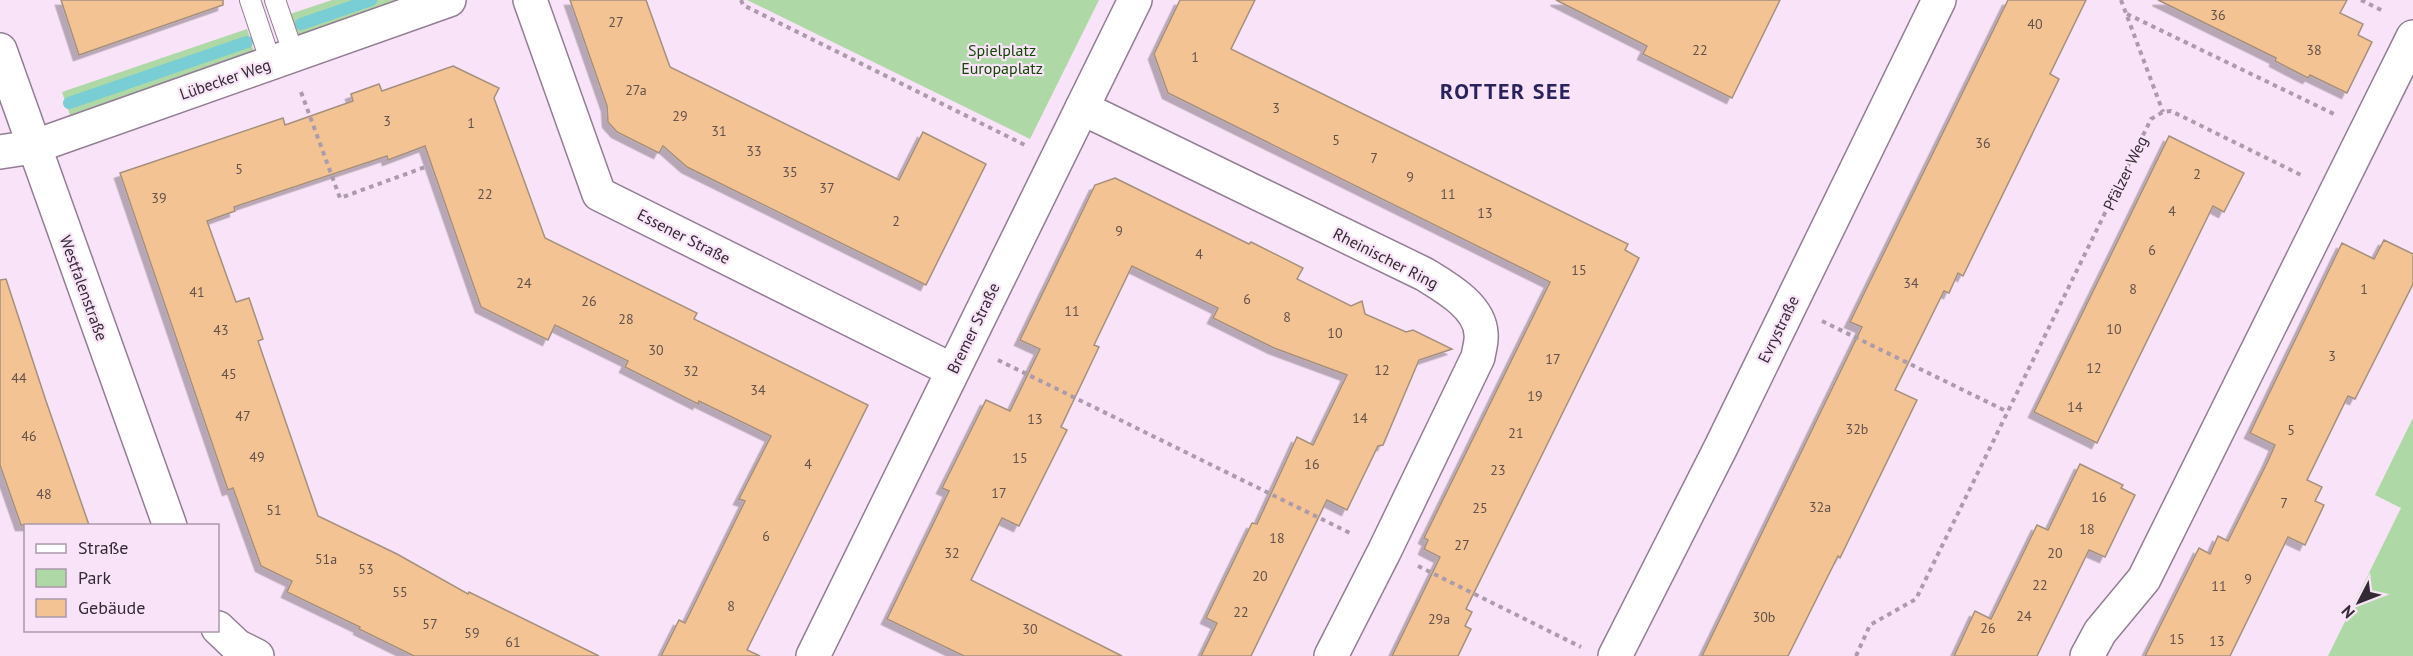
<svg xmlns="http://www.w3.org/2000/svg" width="2413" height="656" viewBox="0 0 2413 656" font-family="'PT Sans',sans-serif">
  <defs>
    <filter id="shadow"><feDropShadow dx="-5.5" dy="5.5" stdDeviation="0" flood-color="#0004"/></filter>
  </defs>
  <rect width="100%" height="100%" fill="#f9e3f8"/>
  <!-- green -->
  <g fill="#aed8a5">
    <path d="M332,0h74l-108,37 -8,-23z"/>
    <path d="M747,0h352l-69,139z"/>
    <path d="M247,29l7,23 -184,63 -8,-23z"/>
    <path d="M2413,418v238h-85l73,-148 -26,-13z"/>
  </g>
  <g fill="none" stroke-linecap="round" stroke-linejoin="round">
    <!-- stream -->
    <g stroke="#79cdd4" stroke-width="12">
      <path d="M301,24l70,-24"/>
      <path d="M69,103l178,-61"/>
    </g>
  </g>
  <!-- building -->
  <g fill="#f3c394" stroke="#a5907d" stroke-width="1.5" filter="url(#shadow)">
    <path d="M61,0h162v5l-144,50z"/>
    <path d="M570,0h76l24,67 229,113 24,-48 63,32 -60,121 -239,-118 -24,-21 -4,7 -42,-21 -9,-10 -1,-16z"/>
    <path d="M1180,0h75l-24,49 397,195 -3,6 14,8 -173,351 6,3 -7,14 6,3 -13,27h-66l48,-99 -16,-8 4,-9 -4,-2 126,-256 -382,-189 -14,-39z"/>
    <path d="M1556,0h224l-48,98 -89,-44 4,-8z"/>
    <path d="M2008,0h78l-36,74 9,5 -96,197 -5,-3 -9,20 -5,-2 -49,99 22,10 -77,158 -2,-2 -50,100h-86l160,-329 -12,-5z"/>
    <path d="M2158,0h189l-7,13 23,11 -5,11 14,7 -25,51 -37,-18 -2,3 -33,-17 1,-3z"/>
    <path d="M453,66l46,22 -5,10 51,140 152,75 -3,6 174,86 -121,245 13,6h-99l18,-36 6,3 60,-122 -6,-2 32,-63 -72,-35 -1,3 -73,-37 3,-6 -73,-36 -7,15 -67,-33 -56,-161 -37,14 -1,-4 -153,51 1,4 -28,10 29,81 13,-4 14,41 -5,2 60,175 79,38 71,40 1,-2 130,64h-185l-55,-27 1,-2 -73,-35 5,-11 -31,-15 -28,-78 -5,2 -108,-317 163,-55 2,7 68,-24 -2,-7 28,-10 3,7z"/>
    <path d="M2169,136l75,37 -20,39 -11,-6 -116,237 -63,-31z"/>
    <path d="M1115,178l134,66 2,-2 52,26 -6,11 54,27 11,-5 3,13 41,18 7,-2 39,19 -33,11 -36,85 -5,1 -31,64 -20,-10 -76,156h-50l16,-33 -11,-5 46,-95 5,1 40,-87 16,8 34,-70 -73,-27 -61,-30 5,-10 -86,-42 -38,79 5,2 -38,80 6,3 -48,96 -17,-8 -31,62 151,76h-158l-77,-37 62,-128 -7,-3 44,-88 24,11 30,-62 -20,-9 75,-155z"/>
    <path d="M2384,240l29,14v30l-58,115 -7,-3 -41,84 15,7 -7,14 9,4 -19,40 -17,-8 -58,119h-85l54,-108 11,6 8,-18 10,5 40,-80 7,-16 -25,-12 92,-190 32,16z"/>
    <path d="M6,279l40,122 43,124h-68l-21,-60v-185z"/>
    <path d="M2080,464l43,21 -2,3 14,7 -30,62 -16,-7 -52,106h-83l21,-45 16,8 46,-94 11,5z"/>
  </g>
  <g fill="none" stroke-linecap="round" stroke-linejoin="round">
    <defs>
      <g id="service">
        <path d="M250,0l21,63"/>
        <path d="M275,0l19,55"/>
      </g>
      <g id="minor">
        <path d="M530,0l69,194 353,176"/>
        <path d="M0,50l170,476"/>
        <path d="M1082,108l342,166c21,13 56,32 57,60 1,7 -2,16 -3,23l-93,193 -54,106"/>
        <path d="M0,152l33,-5 416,-147"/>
        <path d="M218,628l19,18 20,10"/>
        <path d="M813,656l322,-656"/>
        <path d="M1615,656l106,-209 218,-447"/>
        <path d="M2087,656l13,-24 44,-53 269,-542"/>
      </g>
    </defs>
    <!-- service casing -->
    <use href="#service" stroke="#927e92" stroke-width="22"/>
    <!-- minor casing -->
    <use href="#minor" stroke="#927e92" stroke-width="36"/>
    <!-- path -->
    <g stroke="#ac9bab" stroke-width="4" stroke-dasharray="4.5 4.5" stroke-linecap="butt">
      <path d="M741,0l2,5 282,140"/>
      <path d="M2121,0l42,112"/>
      <path d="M2361,0l24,12"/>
      <path d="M2127,14l207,100"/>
      <path d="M301,92l39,106 88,-32"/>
      <path d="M1822,321l186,91"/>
      <path d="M998,360l354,174"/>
      <path d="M1418,566l163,81"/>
      <path d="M1856,656l14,-31 46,-26 235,-480 12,-7 8,-1 132,65"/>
    </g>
    <!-- service -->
    <use href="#service" stroke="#fff" stroke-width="20"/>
    <!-- minor -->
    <use href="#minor" stroke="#fff" stroke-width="33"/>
  </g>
  <g text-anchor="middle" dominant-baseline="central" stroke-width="4.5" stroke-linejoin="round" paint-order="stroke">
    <!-- number labels -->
    <g font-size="14" fill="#63514b">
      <text x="2218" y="15">36</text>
      <text x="616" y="22">27</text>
      <text x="2035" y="24">40</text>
      <text x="1700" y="50">22</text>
      <text x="2314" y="50">38</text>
      <text x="1195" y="57">1</text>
      <text x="636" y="90">27a</text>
      <text x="1276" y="108">3</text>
      <text x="680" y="116">29</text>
      <text x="387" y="121">3</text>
      <text x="471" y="123">1</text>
      <text x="719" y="131">31</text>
      <text x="1336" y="140">5</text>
      <text x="1983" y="143">36</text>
      <text x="754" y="151">33</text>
      <text x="1374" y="158">7</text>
      <text x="239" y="169">5</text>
      <text x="790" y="172">35</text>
      <text x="2197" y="174">2</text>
      <text x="1410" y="177">9</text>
      <text x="827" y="188">37</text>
      <text x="485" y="194">22</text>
      <text x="1448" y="194">11</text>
      <text x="159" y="198">39</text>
      <text x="2172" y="211">4</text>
      <text x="1485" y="213">13</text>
      <text x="896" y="221">2</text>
      <text x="1119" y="231">9</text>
      <text x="2152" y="250">6</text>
      <text x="1199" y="254">4</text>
      <text x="1579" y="270">15</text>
      <text x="524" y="283">24</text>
      <text x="1911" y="283">34</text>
      <text x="2133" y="289">8</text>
      <text x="2364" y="289">1</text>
      <text x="197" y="292">41</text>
      <text x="1247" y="299">6</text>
      <text x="589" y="301">26</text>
      <text x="1072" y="311">11</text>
      <text x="1287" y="317">8</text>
      <text x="626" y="319">28</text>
      <text x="2114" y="329">10</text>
      <text x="221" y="330">43</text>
      <text x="1335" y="333">10</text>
      <text x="656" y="350">30</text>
      <text x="2332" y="356">3</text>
      <text x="1553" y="359">17</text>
      <text x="2094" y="368">12</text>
      <text x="1382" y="370">12</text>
      <text x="691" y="371">32</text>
      <text x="229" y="374">45</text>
      <text x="19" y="378">44</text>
      <text x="758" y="390">34</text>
      <text x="1535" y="396">19</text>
      <text x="2075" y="407">14</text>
      <text x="243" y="416">47</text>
      <text x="1360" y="418">14</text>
      <text x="1035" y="419">13</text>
      <text x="1857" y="429">32b</text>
      <text x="2291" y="430">5</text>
      <text x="1516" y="433">21</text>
      <text x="29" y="436">46</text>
      <text x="257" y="457">49</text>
      <text x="1020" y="458">15</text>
      <text x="808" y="464">4</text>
      <text x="1312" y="464">16</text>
      <text x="1498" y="470">23</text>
      <text x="999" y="493">17</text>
      <text x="44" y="494">48</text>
      <text x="2099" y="497">16</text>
      <text x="2284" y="503">7</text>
      <text x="1820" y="507">32a</text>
      <text x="1480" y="508">25</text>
      <text x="274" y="510">51</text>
      <text x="2087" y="529">18</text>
      <text x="766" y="536">6</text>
      <text x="1277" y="538">18</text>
      <text x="1462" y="545">27</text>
      <text x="952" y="553">32</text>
      <text x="2055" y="553">20</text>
      <text x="326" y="559">51a</text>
      <text x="366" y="569">53</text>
      <text x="1260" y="576">20</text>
      <text x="2248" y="579">9</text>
      <text x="2040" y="585">22</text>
      <text x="2219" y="586">11</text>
      <text x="400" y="592">55</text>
      <text x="731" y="606">8</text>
      <text x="1241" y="612">22</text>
      <text x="2024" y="616">24</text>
      <text x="1764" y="617">30b</text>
      <text x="1439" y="619">29a</text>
      <text x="430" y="624">57</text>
      <text x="1988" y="628">26</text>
      <text x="1030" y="629">30</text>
      <text x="472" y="633">59</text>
      <text x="2177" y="639">15</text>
      <text x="2217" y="641">13</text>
      <text x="513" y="642">61</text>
    </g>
    <!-- park labels -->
    <g font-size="16" fill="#114800" stroke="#f9e3f8">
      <text x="1002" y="50">Spielplatz<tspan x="1002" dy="18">Europaplatz</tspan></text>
    </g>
    <!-- street labels -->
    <g font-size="16" fill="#332b33" stroke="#f9e3f8">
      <text transform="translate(225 79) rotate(-19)">Lübecker Weg</text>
      <text transform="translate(2125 173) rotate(-64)">Pfälzer Weg</text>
      <text transform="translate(684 236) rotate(27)">Essener Straße</text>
      <text transform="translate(1386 258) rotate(27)">Rheinischer Ring</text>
      <text transform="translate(84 288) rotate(70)">Westfalenstraße</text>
      <text transform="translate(973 328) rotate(-64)">Bremer Straße</text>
      <text transform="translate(1778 329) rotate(-64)">Evrystraße</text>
    </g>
    <!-- district labels -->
    <g font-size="22" font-weight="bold" letter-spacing="1.5" fill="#29225c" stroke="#f9e3f8">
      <text x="1506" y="91">ROTTER SEE</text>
    </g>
  </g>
  <!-- legend -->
  <rect x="24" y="524" width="195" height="108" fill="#f9e3f8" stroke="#aa99a9" stroke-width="1.5"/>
  <rect x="36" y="544" width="30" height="9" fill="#ffffff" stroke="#aa99a9" stroke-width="1.5"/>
  <text x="78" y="554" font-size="18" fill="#332b33">Straße</text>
  <rect x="36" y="569" width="30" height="18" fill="#aed8a5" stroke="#aa99a9" stroke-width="1.5"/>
  <text x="78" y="584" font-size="18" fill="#332b33">Park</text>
  <rect x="36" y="599" width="30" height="18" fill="#f3c394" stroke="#aa99a9" stroke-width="1.5"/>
  <text x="78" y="614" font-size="18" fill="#332b33">Gebäude</text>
  <!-- north arrow -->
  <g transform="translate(2359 602) rotate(228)" stroke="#f9e3f8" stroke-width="4.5" paint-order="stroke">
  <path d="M0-4.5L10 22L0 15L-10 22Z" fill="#332b33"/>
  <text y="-9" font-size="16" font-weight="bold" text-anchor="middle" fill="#332b33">N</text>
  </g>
</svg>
